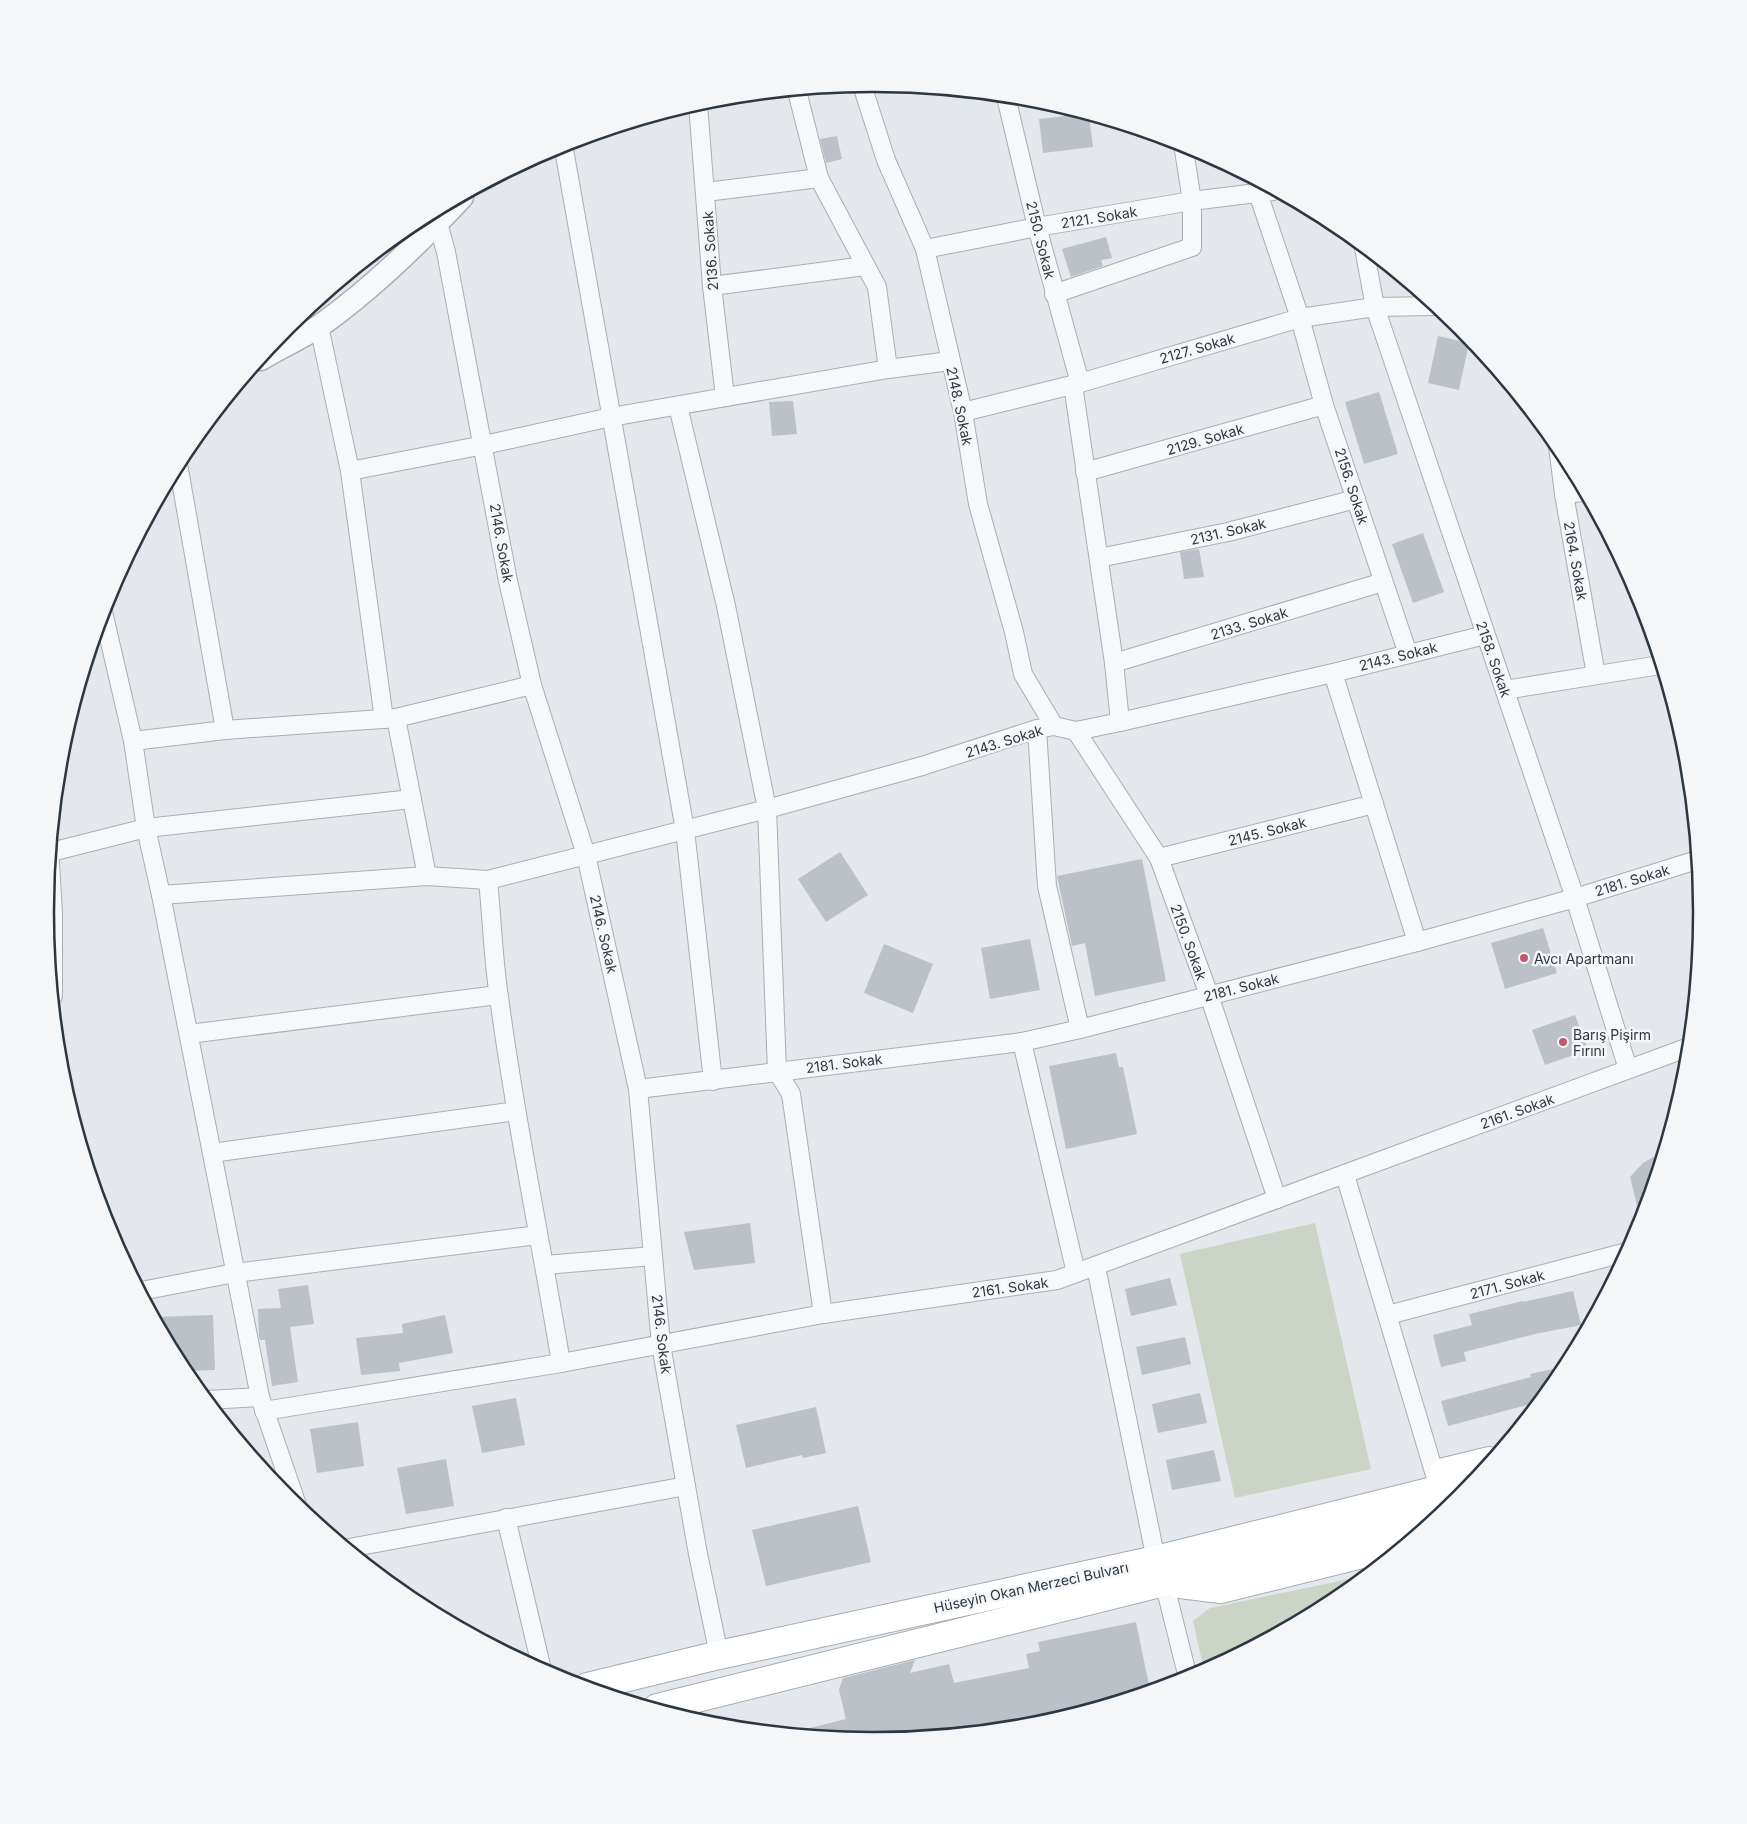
<svg xmlns="http://www.w3.org/2000/svg" width="1747" height="1824" viewBox="0 0 1747 1824" font-family="Inter,sans-serif">
  <rect width="100%" height="100%" fill="#e4e7eb"/>
  <!-- green -->
  <g fill="#cbd4c6">
    <path d="M1315,1223l56,246 -136,29 -55,-244z"/>
    <path d="M1364,1576l-30,25 -130,69 -11,-49 17,-13z"/>
  </g>
  <!-- building -->
  <g fill="#bcc1c7">
    <path d="M1084,114l5,2 4,31 -50,6 -4,-34z"/>
    <path d="M837,136l5,23 -16,4 -6,-24z"/>
    <path d="M1106,237l6,21 -11,2 2,6 -32,11 -9,-28z"/>
    <path d="M1438,336l31,7 -10,47 -31,-7z"/>
    <path d="M1379,392l19,62 -34,10 -19,-62z"/>
    <path d="M793,401l4,33 -25,2 -3,-34z"/>
    <path d="M1423,533l21,59 -31,11 -21,-59z"/>
    <path d="M1199,549l5,28 -20,2 -4,-27z"/>
    <path d="M840,852l28,43 -42,27 -28,-43z"/>
    <path d="M1142,859l24,122 -71,15 -10,-53 -13,3 -15,-70z"/>
    <path d="M1543,928l14,45 -52,16 -14,-46z"/>
    <path d="M1030,939l10,51 -50,9 -9,-51z"/>
    <path d="M884,944l49,20 -20,49 -49,-20z"/>
    <path d="M1575,1015l13,35 -43,15 -13,-35z"/>
    <path d="M1116,1053l3,14h4l14,67 -71,15 -17,-83z"/>
    <path d="M1662,1152l-8,28 -13,42 -11,-45 13,-14z"/>
    <path d="M750,1223l5,40 -61,7 -10,-38z"/>
    <path d="M1170,1278l7,27 -46,11 -6,-27z"/>
    <path d="M308,1285l6,39 -24,3 8,55 -26,4 -7,-46h-5l-1,-3 -1,-28 23,-1 -3,-19z"/>
    <path d="M1573,1291l8,34 -46,9 -71,18 2,9 -25,6 -8,-32 39,-10 -3,-11 54,-13v1z"/>
    <path d="M213,1315l2,55 -31,1 -29,-54z"/>
    <path d="M445,1315l8,38 -54,10 1,8 -39,4 -5,-37 47,-5 -1,-9z"/>
    <path d="M1185,1337l6,27 -49,11 -6,-28z"/>
    <path d="M1566,1366l-4,7 -24,29 -90,24 -7,-25 90,-24 -1,-3z"/>
    <path d="M1200,1393l7,30 -49,10 -6,-29z"/>
    <path d="M516,1398l9,47 -43,8 -10,-47z"/>
    <path d="M816,1407l10,46 -23,5 -1,-3 -56,13 -10,-43z"/>
    <path d="M358,1422l6,44 -47,7 -7,-44z"/>
    <path d="M1214,1450l7,31 -49,9 -6,-30z"/>
    <path d="M446,1459l8,47 -48,8 -9,-46z"/>
    <path d="M858,1506l13,56 -105,24 -14,-56z"/>
    <path d="M1136,1622l14,68 -115,35 -162,15 -74,-7 -1,-2 48,-12 -7,-29 4,-12 72,-18 -5,13 39,-9 5,19 75,-15 -3,-14 14,-3 -2,-9z"/>
  </g>
  <g fill="none" stroke-linecap="round" stroke-linejoin="round">
    <defs>
      <g id="minor">
        <path d="M862,85l24,75 39,89 38,163 15,92 36,128 9,42 31,52"/>
        <path d="M797,91l22,87 58,109 11,82"/>
        <path d="M1006,97l31,130 43,156"/>
        <path d="M698,104l14,182 13,111"/>
        <path d="M563,144l122,686 28,251"/>
        <path d="M706,192l113,-14"/>
        <path d="M1258,193l42,125 24,87 84,249"/>
        <path d="M438,223l8,29 62,329 24,104 54,170 52,234 23,256 37,209 21,101"/>
        <path d="M1364,248l11,59 200,591 53,171"/>
        <path d="M925,249l112,-22 155,-26 81,-10"/>
        <path d="M712,286l153,-20"/>
        <path d="M1054,294l138,-47v-46l-9,-57"/>
        <path d="M319,326l31,145 34,248"/>
        <path d="M1073,385l41,278 6,59"/>
        <path d="M678,406l48,200 41,203 10,262 14,23 32,220"/>
        <path d="M963,412l117,-29 220,-65 75,-11 60,-1"/>
        <path d="M1558,446l6,48 32,181"/>
        <path d="M178,464l47,266"/>
        <path d="M350,471l134,-26 127,-28 277,-48 62,-8"/>
        <path d="M1085,472l239,-67"/>
        <path d="M1564,494l20,-2"/>
        <path d="M1099,558l129,-26 128,-33"/>
        <path d="M103,612l30,129 13,87 15,67 99,502 37,108"/>
        <path d="M1114,663l269,-81"/>
        <path d="M1333,673l84,269"/>
        <path d="M1505,690l155,-25"/>
        <path d="M396,718l31,158"/>
        <path d="M1037,729l10,157 33,143"/>
        <path d="M1076,731l83,127 50,137 68,204"/>
        <path d="M133,741l92,-11 171,-12 136,-33"/>
        <path d="M51,852l95,-24 266,-29"/>
        <path d="M1159,858l215,-54"/>
        <path d="M50,862l3,51v83"/>
        <path d="M488,880c4,39 5,78 11,117 16,123 42,244 62,366"/>
        <path d="M161,895l266,-19 61,4 279,-71 155,-43 115,-37 17,-3 22,5 44,-9 213,-49 152,-38"/>
        <path d="M189,1034l309,-39"/>
        <path d="M1022,1042l54,231"/>
        <path d="M638,1089l384,-47 58,-13 337,-87 158,-44 122,-38"/>
        <path d="M212,1153l304,-42"/>
        <path d="M1345,1175l90,300"/>
        <path d="M545,1265l108,-9"/>
        <path d="M1096,1267l60,293"/>
        <path d="M141,1291l94,-18 303,-38"/>
        <path d="M1388,1315l239,-63"/>
        <path d="M207,1400l53,-3"/>
        <path d="M264,1411l297,-48 262,-49 234,-34 632,-233"/>
        <path d="M506,1518l36,152"/>
        <path d="M349,1548l337,-62"/>
        <path d="M1164,1582l24,96"/>
      </g>
      <path id="tertiary" d="M261,359c19,-12 41,-21 60,-34 52,-37 98,-82 141,-128"/>
      <g id="primary">
        <path d="M1444,1472l45,-11"/>
        <path d="M1180,1584l41,5 182,-45"/>
        <path d="M587,1687l132,-32 437,-95 317,-79"/>
        <path d="M657,1708l784,-195"/>
      </g>
    </defs>
    <!-- minor casing -->
    <use href="#minor" stroke="#a9afb5" stroke-width="20"/>
    <!-- tertiary casing -->
    <use href="#tertiary" stroke="#a9afb5" stroke-width="25"/>
    <!-- primary casing -->
    <use href="#primary" stroke="#a4adb5" stroke-width="30"/>
    <!-- minor -->
    <use href="#minor" stroke="#f7f8f9" stroke-width="18"/>
    <!-- tertiary -->
    <use href="#tertiary" stroke="#f7f8f9" stroke-width="22"/>
    <!-- primary -->
    <use href="#primary" stroke="#fff" stroke-width="28"/>
  </g>
  <!-- markers -->
  <g fill="#c35672" stroke="#f4f6f8" stroke-width="2">
    <circle cx="1524" cy="958" r="5"/>
    <circle cx="1563" cy="1042" r="5"/>
  </g>
  <g text-anchor="middle" dominant-baseline="central" stroke-width="5" stroke-linejoin="round" paint-order="stroke">
    <!-- street labels -->
    <g font-size="14" fill="#2d3742" stroke="#f4f6f8">
      <text transform="translate(1099 217) rotate(-9)">2121. Sokak</text>
      <text transform="translate(1041 240) rotate(76)">2150. Sokak</text>
      <text transform="translate(710 251) rotate(-94)">2136. Sokak</text>
      <text transform="translate(1197 348) rotate(-16)">2127. Sokak</text>
      <text transform="translate(960 406) rotate(78)">2148. Sokak</text>
      <text transform="translate(1205 439) rotate(-16)">2129. Sokak</text>
      <text transform="translate(1352 486) rotate(72)">2156. Sokak</text>
      <text transform="translate(1228 531) rotate(-13)">2131. Sokak</text>
      <text transform="translate(502 543) rotate(80)">2146. Sokak</text>
      <text transform="translate(1576 561) rotate(80)">2164. Sokak</text>
      <text transform="translate(1249 623) rotate(-17)">2133. Sokak</text>
      <text transform="translate(1398 656) rotate(-14)">2143. Sokak</text>
      <text transform="translate(1494 659) rotate(71)">2158. Sokak</text>
      <text transform="translate(1004 741) rotate(-17)">2143. Sokak</text>
      <text transform="translate(1267 831) rotate(-14)">2145. Sokak</text>
      <text transform="translate(1632 880) rotate(-17)">2181. Sokak</text>
      <text transform="translate(604 934) rotate(77)">2146. Sokak</text>
      <text transform="translate(1189 942) rotate(70)">2150. Sokak</text>
      <text transform="translate(1241 987) rotate(-14)">2181. Sokak</text>
      <text transform="translate(844 1063) rotate(-7)">2181. Sokak</text>
      <text transform="translate(1517 1111) rotate(-20)">2161. Sokak</text>
      <text transform="translate(1507 1284) rotate(-15)">2171. Sokak</text>
      <text transform="translate(1010 1287) rotate(-8)">2161. Sokak</text>
      <text transform="translate(662 1334) rotate(83)">2146. Sokak</text>
      <text transform="translate(1031 1587) rotate(-12)">Hüseyin Okan Merzeci Bulvarı</text>
    </g>
    <!-- poi labels -->
    <g font-size="14" fill="#2d3742" stroke="#f4f6f8" text-anchor="start">
      <text x="1534" y="958">Avcı Apartmanı</text>
      <text x="1573" y="1034">Barış Pişirm<tspan x="1573" dy="16">Fırını</tspan></text>
    </g>
  </g>
  <!-- crop -->
  <path d="M0 0H1747V1824H0ZM873 92H874A819 819 0 0 1 1693 911V913A819 819 0 0 1 874 1732H873A819 819 0 0 1 54 913V911A819 819 0 0 1 873 92Z" fill="#f4f6f8" fill-rule="evenodd"/>
  <path fill="none" stroke="#2d3742" stroke-width="2.5" d="M873 92H874A819 819 0 0 1 1693 911V913A819 819 0 0 1 874 1732H873A819 819 0 0 1 54 913V911A819 819 0 0 1 873 92Z"/>
</svg>
